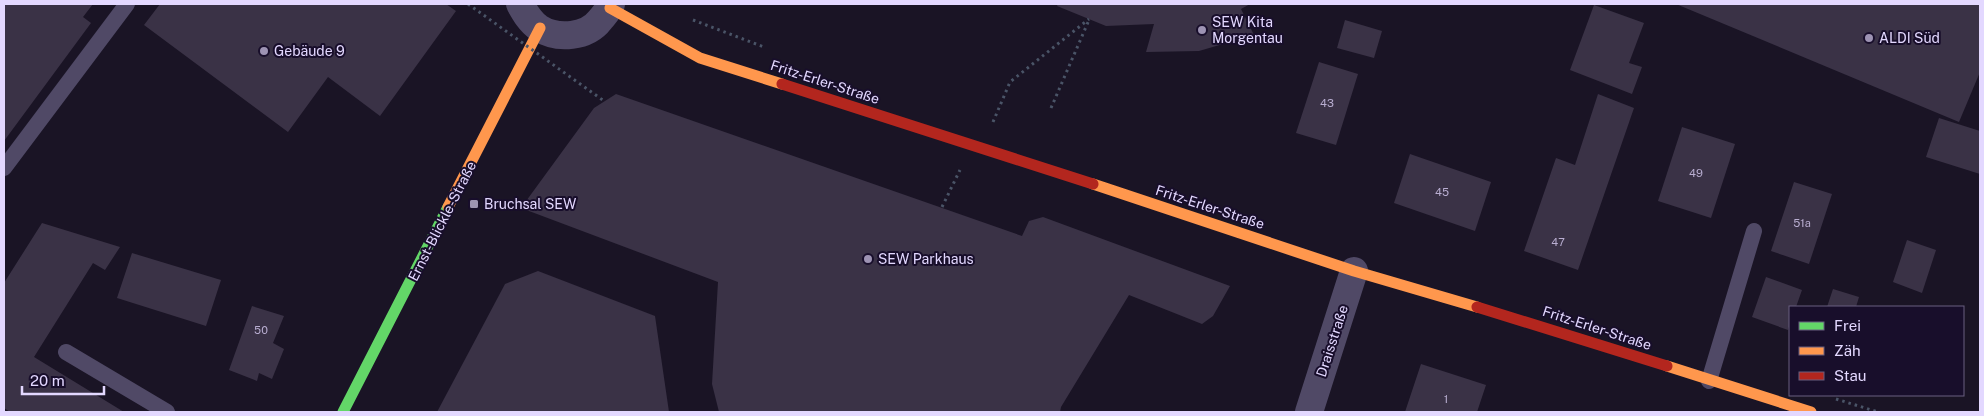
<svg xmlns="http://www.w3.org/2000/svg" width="1984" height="416" viewBox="0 0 1984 416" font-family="'Public Sans',sans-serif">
  <rect width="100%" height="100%" fill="#1a1425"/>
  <!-- building -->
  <g fill="#3a3246">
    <path d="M4,4h89l-10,13 8,6 -87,118z"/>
    <path d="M160,4h286l10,7 -76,105 -52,-39 -40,55 -144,-107z"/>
    <path d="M1058,4h192l-9,5 13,26 -55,16 -53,1 8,-28 -48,2 -49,-20z"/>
    <path d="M1676,4h304v68l-21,50z"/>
    <path d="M1594,5l50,18 -15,40 13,4 -10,27 -62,-24z"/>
    <path d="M1345,20l37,11 -8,27 -37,-10z"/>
    <path d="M1319,62l39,12 -22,71 -40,-12z"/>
    <path d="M616,94l406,142 7,-15 14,-4 187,69 -17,30 -11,8 -73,-29 -68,112 -1,5h-341l-7,-28 6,-102 -197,-74 73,-100z"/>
    <path d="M1598,94l36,14 -56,162 -54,-19 32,-93 19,7z"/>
    <path d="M1939,118l41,13v43l-54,-17z"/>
    <path d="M1682,127l53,17 -24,74 -53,-17z"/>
    <path d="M1410,154l81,28 -16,49 -81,-28z"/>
    <path d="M1794,182l38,12 -23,70 -38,-13z"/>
    <path d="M42,223l78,24 -15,23 -12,-7 -59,94 90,55h-114l-6,-4v-125z"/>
    <path d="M1907,240l29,10 -14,43 -29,-11z"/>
    <path d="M132,253l89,27 -15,46 -89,-28z"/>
    <path d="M538,271l117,45 14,96h-232l68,-128z"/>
    <path d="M1766,277l36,13 -6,17h-6v16l-2,7 -36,-13z"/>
    <path d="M1833,289l26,8 -3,10h-29z"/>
    <path d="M252,306l32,10 -11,27 11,6 -12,30 -13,-6 -2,8 -28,-11z"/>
    <path d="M1421,364l65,21 -9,27h-72z"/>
  </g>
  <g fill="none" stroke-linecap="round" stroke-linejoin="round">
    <!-- path -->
    <g stroke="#4a5467" stroke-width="3" stroke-dasharray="2.5 4" stroke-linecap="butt">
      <path d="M693,20l71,27"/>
      <path d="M1051,108l38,-88"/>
      <path d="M993,122l17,-40 79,-63"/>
      <path d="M942,207l18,-37"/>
      <path d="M1836,399l42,13"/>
    </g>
    <!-- lane -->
    <g stroke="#504966" stroke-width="16">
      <path d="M4,168l123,-164"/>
      <path d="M66,352l101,60"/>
      <path d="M1709,381l45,-150"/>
    </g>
    <!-- street -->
    <g stroke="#504966" stroke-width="28">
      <path d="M520,4c5,9 10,18 19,24 19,12 48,9 61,-8 4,-5 9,-10 11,-16"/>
      <path d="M1309,412l45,-141"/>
    </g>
    <!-- fast -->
    <path stroke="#63d668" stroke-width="11" d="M343,412l105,-205"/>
    <!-- slow -->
    <g stroke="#ff974d" stroke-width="11">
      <path d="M610,8l90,50 82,26"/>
      <path d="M1093,184l261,87 123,36"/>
      <path d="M448,207l92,-179"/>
      <path d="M1667,366l144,46"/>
    </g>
    <!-- jam -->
    <g stroke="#b3261e" stroke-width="11">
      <path d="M782,84l311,100"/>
      <path d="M1477,307l190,59"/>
    </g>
    <!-- path-bridge -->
    <path stroke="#4a5467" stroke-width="3" stroke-dasharray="2.5 4" stroke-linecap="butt" d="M468,4l136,97"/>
  </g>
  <!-- markers -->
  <g fill="#9d93b3" stroke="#180e2b" stroke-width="2">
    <circle cx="1202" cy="30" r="5"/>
    <circle cx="1869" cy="38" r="5"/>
    <circle cx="264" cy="51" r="5"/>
    <rect x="469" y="199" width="10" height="10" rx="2.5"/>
    <circle cx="868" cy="259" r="5"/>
  </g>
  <g text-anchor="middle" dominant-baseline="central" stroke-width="4" stroke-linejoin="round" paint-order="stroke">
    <!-- number labels -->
    <g font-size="11" fill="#b9aed1">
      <text x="1327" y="103">43</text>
      <text x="1696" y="173">49</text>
      <text x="1442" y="192">45</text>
      <text x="1802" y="223">51a</text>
      <text x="1558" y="242">47</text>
      <text x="261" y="330">50</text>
      <text x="1446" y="399">1</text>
    </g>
    <!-- poi labels -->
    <g font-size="14" fill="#e3d8ff" stroke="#180e2b" text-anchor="start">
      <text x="1212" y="22">SEW Kita<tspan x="1212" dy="16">Morgentau</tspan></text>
      <text x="1879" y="38">ALDI Süd</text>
      <text x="274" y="51">Gebäude 9</text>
      <text x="484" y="204">Bruchsal SEW</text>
      <text x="878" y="259">SEW Parkhaus</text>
    </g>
    <!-- street labels -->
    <g font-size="14" fill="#e3d8ff" stroke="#180e2b">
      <text transform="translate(825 82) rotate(18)">Fritz-Erler-Straße</text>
      <text transform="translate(1210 207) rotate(18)">Fritz-Erler-Straße</text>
      <text transform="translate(442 221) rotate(-63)">Ernst-Blickle-Straße</text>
      <text transform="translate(1597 328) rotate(18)">Fritz-Erler-Straße</text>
      <text transform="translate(1332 341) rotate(-72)">Draisstraße</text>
    </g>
  </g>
  <!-- border -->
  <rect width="1984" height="416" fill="none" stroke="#e3d8ff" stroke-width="10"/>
  <!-- legend -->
  <rect x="1789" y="306" width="175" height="90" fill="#180e2b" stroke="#695f80"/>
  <rect x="1799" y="322" width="25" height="8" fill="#63d668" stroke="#695f80"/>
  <text x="1834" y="331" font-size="15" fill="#e3d8ff">Frei</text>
  <rect x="1799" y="347" width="25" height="8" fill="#ff974d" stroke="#695f80"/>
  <text x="1834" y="356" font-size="15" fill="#e3d8ff">Zäh</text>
  <rect x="1799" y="372" width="25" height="8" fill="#b3261e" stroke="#695f80"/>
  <text x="1834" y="381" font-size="15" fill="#e3d8ff">Stau</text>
  <!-- scale -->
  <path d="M22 386v8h82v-8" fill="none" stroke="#e3d8ff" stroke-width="2.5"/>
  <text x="30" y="386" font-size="15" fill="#e3d8ff" stroke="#180e2b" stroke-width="4" paint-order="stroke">20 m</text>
</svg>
